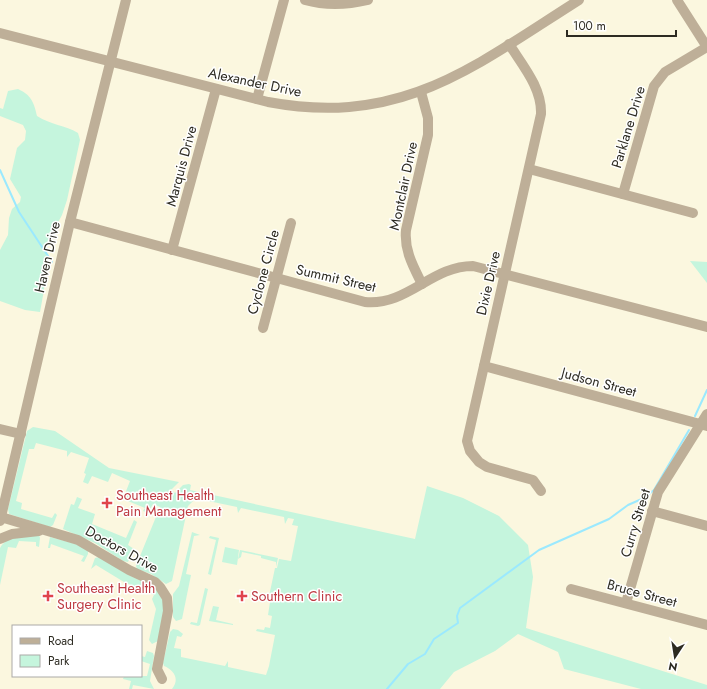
<svg xmlns="http://www.w3.org/2000/svg" width="707" height="689" viewBox="0 0 707 689" font-family="Jost,sans-serif">
  <rect width="100%" height="100%" fill="#fbf7df"/>
  <!-- green -->
  <g fill="#c5f5dd">
    <path d="M18,89c13,6 16,13 19,27 14,9 28,9 41,17l2,7 -13,60 -5,15 -15,28 -3,47 -4,22 -15,-2 -25,-9v-51l8,-15 1,-17 3,-9 8,-7 1,-5 -11,-18 7,-31 8,-8 1,-9 -3,-6 -23,-9v-8l3,1 5,-18z"/>
    <path d="M690,261l17,1v21z"/>
    <path d="M33,427l22,4 54,37 70,14 -8,8 4,3 8,-8 6,-1 2,1 -1,5 225,49 12,-53 36,12 36,18 29,29 5,32 -7,51 181,57v4h-66l-77,-20 -6,-17 -40,-18 -23,17 -41,21 -14,17h-268c8,-10 2,-19 -8,-23l-1,-3 7,-31 3,-3 5,1 5,4 -2,3 -4,-1 -3,12 7,1v8l44,9 3,-5v6l38,8 3,-9 6,-31 -19,-4 1,-2 7,1 1,-3 5,1 2,-12 -4,-1 2,-13 -2,-1 7,-33h2l2,-9 12,2 7,-35 -6,-1 2,-6 -6,-1 -3,6 -1,-7 -43,-9 -3,5 -1,-6 -43,-9 -1,3 -5,5 -16,75 -6,3 -15,-10 -14,-5 -1,-3 24,-59 -7,-3 -5,9 -5,-2 2,-3 -22,-9 7,-18 -18,-8 -4,9 -16,-6 -4,8 -5,-2 3,-8 -2,-1 5,-15 -18,-6 -4,5v-6l-31,-8 -2,6h-5l-13,52 6,2 -1,6 31,9 3,-5 2,2 -4,10 -3,2 -41,-13 -1,-5 19,-78z"/>
    <path d="M77,497l5,2 -4,9 17,6 -3,10 34,14 8,-18 3,2 -9,23 6,4 -6,13 -5,-1 -28,-18 -32,-14 8,-25 3,1z"/>
    <path d="M192,532l8,3 -6,1 -8,38 5,1 -9,44 -6,2 -3,-4v-23l6,-8z"/>
    <path d="M39,535l1,3 -1,9 -3,-1v-4l-17,-1 -3,7 -8,-1 -8,38v-37c8,-14 25,-11 39,-13z"/>
    <path d="M210,536l9,2 -8,37 -3,-1 8,-34 -7,-2z"/>
    <path d="M50,537l26,7 12,6v4l-4,8 -3,-1 3,-5 -33,-12 -1,4h-2z"/>
    <path d="M225,547l14,3 -2,15 -15,-3z"/>
    <path d="M240,550l38,8 -2,9v-5l-15,-4v-2l-19,-4 -1,5 -3,2z"/>
    <path d="M99,557l26,16 30,15 8,12 1,7 -6,34 -6,3 -3,-4 7,-31 -4,-10 2,-4 -30,-13 -28,-17 -5,4 4,-11z"/>
    <path d="M205,588l3,1 -8,36 -2,1 -8,-2 1,-2 6,1z"/>
    <path d="M213,606l6,1 -3,13 17,4v1l-24,-4z"/>
    <path d="M147,651l6,2 1,3 -4,25 4,8 -21,-4 -1,4h-3l2,-8 -8,-2 1,-3h23l3,-12 -9,-3v-5l4,1z"/>
  </g>
  <g fill="none" stroke-linecap="round" stroke-linejoin="round">
    <!-- stream -->
    <g stroke="#9be9fe" stroke-width="2">
      <path d="M0,170l19,42 33,50"/>
      <path d="M695,416l12,-26"/>
      <path d="M387,689l21,-25 17,-10 9,-15 24,-16 -1,-7 3,-8 79,-58 70,-31 19,-14 16,-7 10,-8 35,-60"/>
    </g>
    <!-- minor -->
    <g stroke="#beaf98" stroke-width="10">
      <path d="M305,0c21,6 42,5 63,0"/>
      <path d="M677,0l30,47"/>
      <path d="M0,33l268,69c134,25 205,-35 311,-102"/>
      <path d="M509,44c14,22 33,44 32,70l-74,327 3,10 9,11 8,5 46,13 8,11"/>
      <path d="M421,92l7,26v17l-22,95c-2,20 7,36 16,54"/>
      <path d="M257,99l27,-99"/>
      <path d="M529,169l164,44"/>
      <path d="M623,194l31,-108 11,-14 42,-25"/>
      <path d="M70,222l295,80c43,4 66,-36 108,-36l234,61"/>
      <path d="M172,250l44,-161"/>
      <path d="M263,328l28,-105"/>
      <path d="M484,366l223,60"/>
      <path d="M0,429l21,5"/>
      <path d="M652,511l55,15"/>
      <path d="M1,517l77,23 51,30 26,12 5,5 7,11 1,13 -11,58 5,10"/>
      <path d="M0,521l70,-299 56,-222"/>
      <path d="M0,539l12,-5 27,-3"/>
      <path d="M571,589l136,36"/>
      <path d="M626,603l32,-111 49,-78"/>
    </g>
  </g>
  <!-- markers -->
  <g fill="#e0444e" stroke="#fff" stroke-width="1.5">
    <path d="M105 497h4v4h4v4h-4v4h-4v-4h-4v-4h4z"/>
    <path d="M46 590h4v4h4v4h-4v4h-4v-4h-4v-4h4z"/>
    <path d="M240 590h4v4h4v4h-4v4h-4v-4h-4v-4h4z"/>
  </g>
  <g text-anchor="middle" dominant-baseline="central" stroke-width="3" stroke-linejoin="round" paint-order="stroke">
    <!-- street labels -->
    <g font-size="14" fill="#2d2b22" stroke="#fff">
      <text transform="translate(255 82) rotate(12)">Alexander Drive</text>
      <text transform="translate(628 127) rotate(-73)">Parklane Drive</text>
      <text transform="translate(181 166) rotate(-75)">Marquis Drive</text>
      <text transform="translate(403 186) rotate(-78)">Montclair Drive</text>
      <text transform="translate(47 257) rotate(-77)">Haven Drive</text>
      <text transform="translate(263 272) rotate(-75)">Cyclone Circle</text>
      <text transform="translate(336 278) rotate(13)">Summit Street</text>
      <text transform="translate(488 283) rotate(-77)">Dixie Drive</text>
      <text transform="translate(599 382) rotate(15)">Judson Street</text>
      <text transform="translate(635 523) rotate(-73)">Curry Street</text>
      <text transform="translate(122 549) rotate(29)">Doctors Drive</text>
      <text transform="translate(642 593) rotate(15)">Bruce Street</text>
    </g>
    <!-- health labels -->
    <g font-size="14" fill="#be3a42" stroke="#fff" text-anchor="start">
      <text x="116" y="495">Southeast Health<tspan x="116" dy="16">Pain Management</tspan></text>
      <text x="57" y="588">Southeast Health<tspan x="57" dy="16">Surgery Clinic</tspan></text>
      <text x="251" y="596">Southern Clinic</text>
    </g>
  </g>
  <!-- legend -->
  <rect x="12" y="625" width="130" height="52" fill="#ffffff" stroke="#abaaa7"/>
  <rect x="20" y="638" width="20" height="6" fill="#beaf98" stroke="#abaaa7"/>
  <text x="48" y="645" font-size="12" fill="#2d2b22">Road</text>
  <rect x="20" y="655" width="20" height="12" fill="#c5f5dd" stroke="#abaaa7"/>
  <text x="48" y="665" font-size="12" fill="#2d2b22">Park</text>
  <!-- north arrow -->
  <g transform="translate(675 657) rotate(192)" stroke="#ffffff" stroke-width="3" paint-order="stroke">
  <path d="M0-3L7 15L0 10L-7 15Z" fill="#2d2b22"/>
  <text y="-6" font-size="11" font-weight="bold" text-anchor="middle" fill="#2d2b22">N</text>
  </g>
  <!-- scale -->
  <path d="M567 30v6h109v-6" fill="none" stroke="#2d2b22" stroke-width="2"/>
  <text x="573" y="30" font-size="12" fill="#2d2b22" stroke="#ffffff" stroke-width="3" paint-order="stroke">100 m</text>
</svg>
